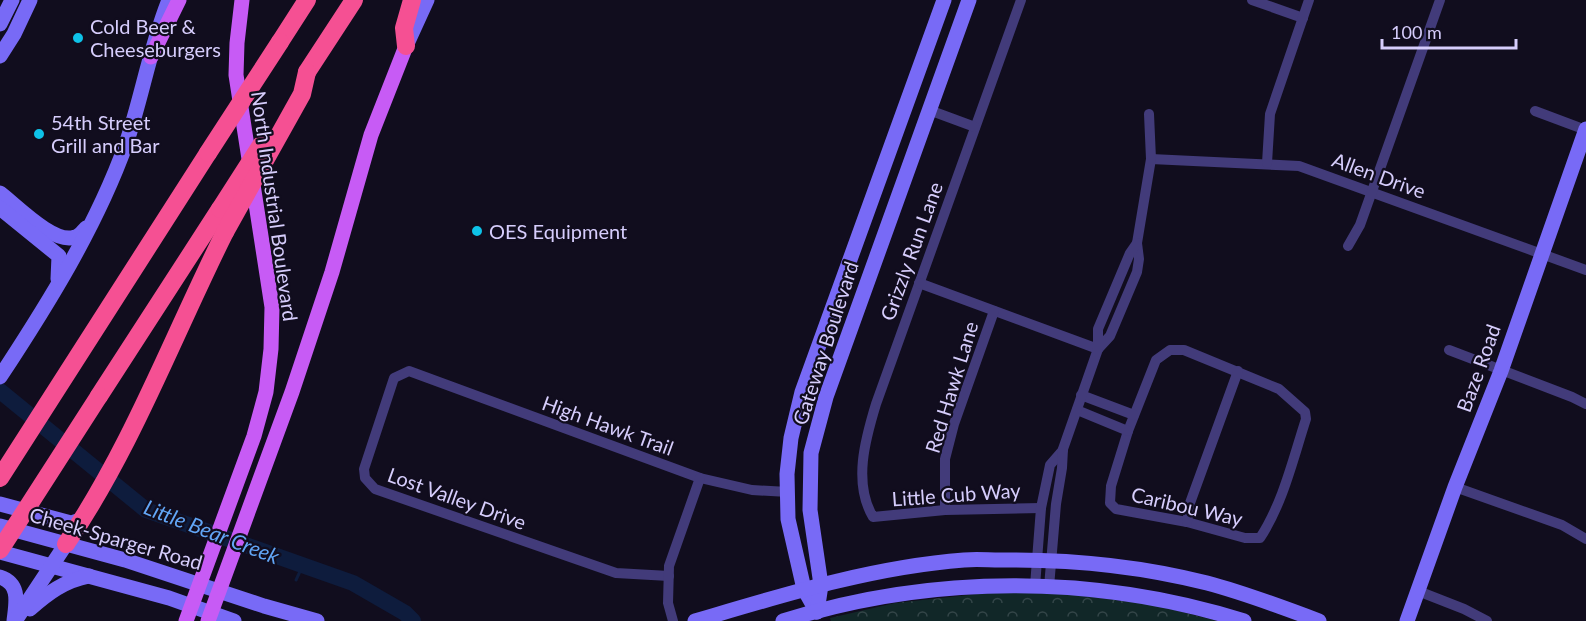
<svg xmlns="http://www.w3.org/2000/svg" width="1586" height="621" viewBox="0 0 1586 621" font-family="Lato,sans-serif">
  <defs>
    <pattern id="forest-crowns" width="20" height="18" patternUnits="userSpaceOnUse" patternTransform="scale(1.5)"><rect width="20" height="18" fill="#112728"/><path d="M2 6a3 3 0 1 1 6 0M12 15a3 3 0 1 1 6 0" fill="none" stroke="#334548"/></pattern>
  </defs>
  <rect width="100%" height="100%" fill="#110d1e"/>
  <!-- forest -->
  <path fill="url(#forest-crowns)" d="M996,592h56l103,13 62,16h-386l-1,-3 65,-15z"/>
  <g fill="none" stroke-linecap="round" stroke-linejoin="round">
    <!-- stream -->
    <path stroke="#0e1c3d" stroke-width="3" d="M296,580l7,-15"/>
    <!-- river -->
    <path stroke="#0e1c3d" stroke-width="16" d="M0,391l146,119 207,73 52,30 8,8"/>
    <!-- street -->
    <g stroke="#423b7a" stroke-width="10">
      <path d="M1021,0l-145,404c-11,36 -23,79 -3,113l72,-7 96,-2"/>
      <path d="M1252,0l51,18"/>
      <path d="M929,110l46,17"/>
      <path d="M1535,111l51,19"/>
      <path d="M1151,159l148,7 287,104"/>
      <path d="M1267,163l3,-49 39,-114"/>
      <path d="M1348,246l12,-21 80,-225"/>
      <path d="M919,283l179,66"/>
      <path d="M1098,349l12,-13 27,-64 2,-13 -2,-16 14,-84 -2,-45"/>
      <path d="M1170,350h14l95,39 26,23 1,7c-13,40 -23,84 -46,119h-15l-58,-16 -71,-13 -6,-6 1,-17 17,-55 28,-71z"/>
      <path d="M1449,350l123,47 14,7"/>
      <path d="M1081,395l53,20"/>
      <path d="M1077,410l51,21"/>
      <path d="M1455,487l107,38 24,14"/>
      <path d="M945,510v-51l9,-35 40,-113"/>
      <path d="M1187,522l3,-19 48,-132"/>
      <path d="M669,576l-53,-3 -241,-84 -10,-11 -1,-9 30,-91 15,-7 291,107 52,12 36,2"/>
      <path d="M1035,586l6,-78 9,-43 13,-15"/>
      <path d="M1049,587l7,-83 6,-36 1,-19 35,-100v-20l32,-76 7,-10"/>
      <path d="M1418,591l46,18 23,12"/>
      <path d="M673,621l-5,-18 1,-37 31,-88"/>
    </g>
    <!-- secondary -->
    <g stroke="#786af6" stroke-width="15">
      <path d="M0,24l12,-24"/>
      <path d="M406,46l21,-46"/>
      <path d="M0,56l14,-22 16,-34"/>
      <path d="M0,193c16,12 54,52 75,44 5,-1 8,-6 11,-9"/>
      <path d="M0,208l59,48 -1,23"/>
      <path d="M0,377c48,-73 96,-150 126,-233 16,-47 24,-97 43,-144"/>
      <path d="M0,504l71,19 12,-4"/>
      <path d="M0,526l125,34 139,46 53,15"/>
      <path d="M0,552l169,46 65,23"/>
      <path d="M0,577c21,7 16,26 14,44"/>
      <path d="M30,609c18,-16 34,-28 59,-33"/>
      <path d="M817,612l-13,-23 -16,-70 -1,-45 4,-36 11,-46 142,-392"/>
      <path d="M817,612l4,-27 -11,-75 1,-57 15,-56 143,-397"/>
      <path d="M15,621l51,-77"/>
      <path d="M695,621c88,-26 177,-54 269,-61 12,-1 24,0 36,0 70,-1 140,6 207,23 38,10 75,24 112,38"/>
      <path d="M783,621c149,-47 312,-47 461,0"/>
      <path d="M1407,621l48,-134 46,-116 85,-242"/>
    </g>
    <!-- primary -->
    <g stroke="#c75bf5" stroke-width="15">
      <path d="M151,57l28,-57"/>
      <path d="M186,621l68,-185 12,-44 5,-43 1,-42 -36,-232 1,-32 5,-43"/>
      <path d="M208,621l84,-229 40,-120 39,-137 35,-89"/>
    </g>
    <!-- highway -->
    <g stroke="#f55093" stroke-width="18">
      <path d="M280,42l27,-42"/>
      <path d="M406,46l-2,-18 8,-28"/>
      <path d="M307,72l47,-72"/>
      <path d="M99,396l121,-187"/>
      <path d="M0,478l208,-325"/>
      <path d="M66,544c66,-97 107,-208 159,-312"/>
    </g>
    <!-- highway-bridge -->
    <g stroke="#f55093" stroke-width="18">
      <path d="M208,153l72,-111"/>
      <path d="M220,209l41,-64"/>
      <path d="M225,232l77,-138 5,-22"/>
      <path d="M0,550l99,-154"/>
    </g>
  </g>
  <!-- markers -->
  <g fill="#0ec2e8" stroke="#110d1e" stroke-width="2">
    <circle cx="78" cy="38" r="6"/>
    <circle cx="39" cy="134" r="6"/>
    <circle cx="477" cy="231" r="6"/>
  </g>
  <g text-anchor="middle" dominant-baseline="central" stroke-width="4.5" stroke-linejoin="round" paint-order="stroke">
    <!-- poi labels -->
    <g font-size="20" fill="#d6cdfc" stroke="#110d1e" text-anchor="start">
      <text x="90" y="26">Cold Beer &amp;<tspan x="90" dy="23">Cheeseburgers</tspan></text>
      <text x="51" y="122">54th Street<tspan x="51" dy="23">Grill and Bar</tspan></text>
      <text x="489" y="231">OES Equipment</text>
    </g>
    <!-- street labels -->
    <g font-size="20" fill="#d6cdfc" stroke="#110d1e">
      <text transform="translate(1379 175) rotate(20)">Allen Drive</text>
      <text transform="translate(275 206) rotate(82)">North Industrial Boulevard</text>
      <text transform="translate(911 251) rotate(-70)">Grizzly Run Lane</text>
      <text transform="translate(825 343) rotate(-72)">Gateway Boulevard</text>
      <text transform="translate(1478 368) rotate(-70)">Baze Road</text>
      <text transform="translate(951 387) rotate(-73)">Red Hawk Lane</text>
      <text transform="translate(608 425) rotate(20)">High Hawk Trail</text>
      <text transform="translate(956 494) rotate(-4)">Little Cub Way</text>
      <text transform="translate(457 498) rotate(20)">Lost Valley Drive</text>
      <text transform="translate(1187 506) rotate(13)">Caribou Way</text>
      <text transform="translate(116 538) rotate(16)">Cheek-Sparger Road</text>
    </g>
    <!-- water labels -->
    <g font-size="21" font-style="italic" fill="#62a6f6" stroke="#110d1e">
      <text transform="translate(212 531) rotate(21)">Little Bear Creek</text>
    </g>
  </g>
  <!-- scale -->
  <path d="M1382 39v9h134v-9" fill="none" stroke="#d6cdfc" stroke-width="3"/>
  <text x="1391" y="39" font-size="18" fill="#d6cdfc" stroke="#110d1e" stroke-width="4.5" paint-order="stroke">100 m</text>
</svg>
